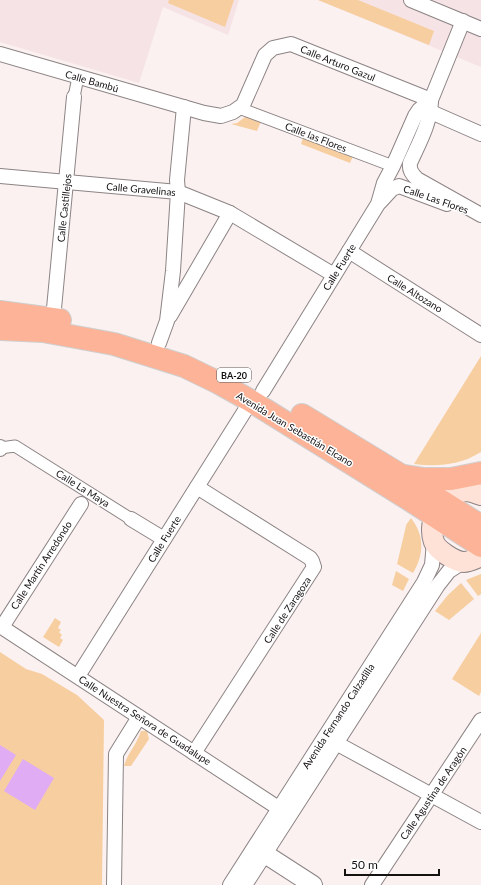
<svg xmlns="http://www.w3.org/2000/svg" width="481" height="885" viewBox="0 0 481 885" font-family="Lato,sans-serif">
  <rect width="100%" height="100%" fill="#fbf1f1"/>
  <!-- built -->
  <g fill="#f6e3e5">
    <path d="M0,0h239l-11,35 -65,-28 -24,76 -139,-41z"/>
    <path d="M318,0h163v67l-46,-19z"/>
  </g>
  <!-- green -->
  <g fill="#f7ce9f">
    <path d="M169,0h65l-9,27 -57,-24z"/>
    <path d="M318,0h40l76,31 -5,14z"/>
    <path d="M249,114l13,5 -5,12 -26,-7 6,-1z"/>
    <path d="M304,135l50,19 -4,9 -49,-19z"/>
    <path d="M481,356v96c-21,13 -43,15 -67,12z"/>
    <path d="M411,518c14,18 13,37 2,55l-16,-9 9,-38v-1z"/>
    <path d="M396,571l13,8 -6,12 -11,-6z"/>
    <path d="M481,574v20l-3,2 -12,-16z"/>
    <path d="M461,583l13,16 -25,21 -14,-9 13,-16z"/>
    <path d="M55,618l6,4 -3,6 3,2 -2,2 3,3 -2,3 3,2 -4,7 -16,-10z"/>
    <path d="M481,633v59l-2,4 -27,-17z"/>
    <path d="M0,652l26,17 16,5 35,21 27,25 -2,165h-102z"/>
    <path d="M141,731h6l2,8 -18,27h-7c3,-12 13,-22 17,-35z"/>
  </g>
  <!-- water -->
  <g fill="#e0adf5">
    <path d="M0,745l16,10 -16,26z"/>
    <path d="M23,759l31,19 -19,32 -31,-19z"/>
  </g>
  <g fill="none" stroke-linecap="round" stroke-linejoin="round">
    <defs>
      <g id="pedestrian">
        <path d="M74,97l4,-20"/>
        <path d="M239,108l154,58"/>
        <path d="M0,448l15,-2 116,73"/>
      </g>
      <g id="minor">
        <path d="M411,0l70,29"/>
        <path d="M463,21l-32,79c0,22 -12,43 -21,63 -1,7 2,11 7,16l64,36"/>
        <path d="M0,54l204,59 17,3 12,-4 10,-7 22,-50 8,-7 18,-4 140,56"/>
        <path d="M431,112l50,22"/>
        <path d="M0,176l178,16 52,21 104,62"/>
        <path d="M380,202l12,-13 7,-3 48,18"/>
        <path d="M349,251l132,84"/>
        <path d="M170,316l60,-103"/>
        <path d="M53,319l21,-222"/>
        <path d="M159,343l8,-22 6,-50 5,-79 -1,-12 7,-73"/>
        <path d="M263,391l115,-187 6,-21 9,-17 22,-50 4,-6 12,-10"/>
        <path d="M0,447v2"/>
        <path d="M131,519l33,20"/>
        <path d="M0,626l286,187"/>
        <path d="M2,627l79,-123"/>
        <path d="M78,676l173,-275"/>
        <path d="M336,743l145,79"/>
        <path d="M194,753l120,-186 -2,-6 -2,-3 -113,-71"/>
        <path d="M114,885l2,-131 23,-37"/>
        <path d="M230,885l194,-303 8,-17 2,-23"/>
        <path d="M245,885l193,-300 11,-14 14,-9"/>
        <path d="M372,885l109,-165"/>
      </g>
      <path id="tertiary" d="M265,854l48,31"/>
      <path id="secondary" d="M481,495c-4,-1 -10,-4 -15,-4 -23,1 -40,29 -32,51 3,8 21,20 30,20 5,0 13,-4 17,-6"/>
      <g id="trunk">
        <path d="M0,312l60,8"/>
        <path d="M0,329l43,2 71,13 70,22 33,16 34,19 159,99 71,46"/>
        <path d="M302,415l100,61 79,50"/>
        <path d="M405,476l19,3h27l30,-6"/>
      </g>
    </defs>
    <!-- pedestrian casing -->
    <use href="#pedestrian" stroke="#8c8384" stroke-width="13"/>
    <!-- minor casing -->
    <use href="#minor" stroke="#8c8384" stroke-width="16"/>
    <!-- tertiary casing -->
    <use href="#tertiary" stroke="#8c8384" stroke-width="20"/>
    <!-- secondary casing -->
    <use href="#secondary" stroke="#8c8384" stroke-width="22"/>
    <!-- trunk casing -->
    <use href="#trunk" stroke="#d0cfcf" stroke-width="24"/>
    <!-- pedestrian -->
    <use href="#pedestrian" stroke="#fff" stroke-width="11"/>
    <!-- minor -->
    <use href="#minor" stroke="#fff" stroke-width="14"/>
    <!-- tertiary -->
    <use href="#tertiary" stroke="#fff" stroke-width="18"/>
    <!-- secondary -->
    <use href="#secondary" stroke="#fee2d8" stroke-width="20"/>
    <!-- trunk -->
    <use href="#trunk" stroke="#fcb397" stroke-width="22"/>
  </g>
  <g text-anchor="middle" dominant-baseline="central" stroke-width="3" stroke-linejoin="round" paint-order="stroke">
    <!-- shield labels -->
    <rect fill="#fff" stroke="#5a5858" stroke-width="1" x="217" y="368" width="34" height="14" rx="3"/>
    <g font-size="9" font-weight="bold" fill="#141111">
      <text x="234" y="375">BA-20</text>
    </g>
    <!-- street labels -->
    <g font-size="10" fill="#141111" stroke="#fff">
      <text transform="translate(338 63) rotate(22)">Calle Arturo Gazul</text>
      <text transform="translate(92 81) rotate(16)">Calle Bambú</text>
      <text transform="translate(316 137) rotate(21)">Calle las Flores</text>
      <text transform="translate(141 189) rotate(5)">Calle Gravelinas</text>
      <text transform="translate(436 199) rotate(19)">Calle Las Flores</text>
      <text transform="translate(64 208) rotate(-84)">Calle Castillejos</text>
      <text transform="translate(339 267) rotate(-58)">Calle Fuerte</text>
      <text transform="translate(415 293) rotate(32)">Calle Altozano</text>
      <text transform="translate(295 429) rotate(31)">Avenida Juan Sebastián Elcano</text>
      <text transform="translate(83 488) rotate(32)">Calle La Maya</text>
      <text transform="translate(164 539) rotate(-58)">Calle Fuerte</text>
      <text transform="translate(41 565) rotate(-57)">Calle Martín Arredondo</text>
      <text transform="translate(287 610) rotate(-57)">Calle de Zaragoza</text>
      <text transform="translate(338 716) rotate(-57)">Avenida Fernando Calzadilla</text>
      <text transform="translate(145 720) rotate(33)">Calle Nuestra Señora de Guadalupe</text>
      <text transform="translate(433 793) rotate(-56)">Calle Agustina de Aragón</text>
    </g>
  </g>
  <!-- scale -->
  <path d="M345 869v6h94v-6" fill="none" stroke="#141111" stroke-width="2"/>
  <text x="351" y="869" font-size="12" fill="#141111" stroke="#ffffff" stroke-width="3" paint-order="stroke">50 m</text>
</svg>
